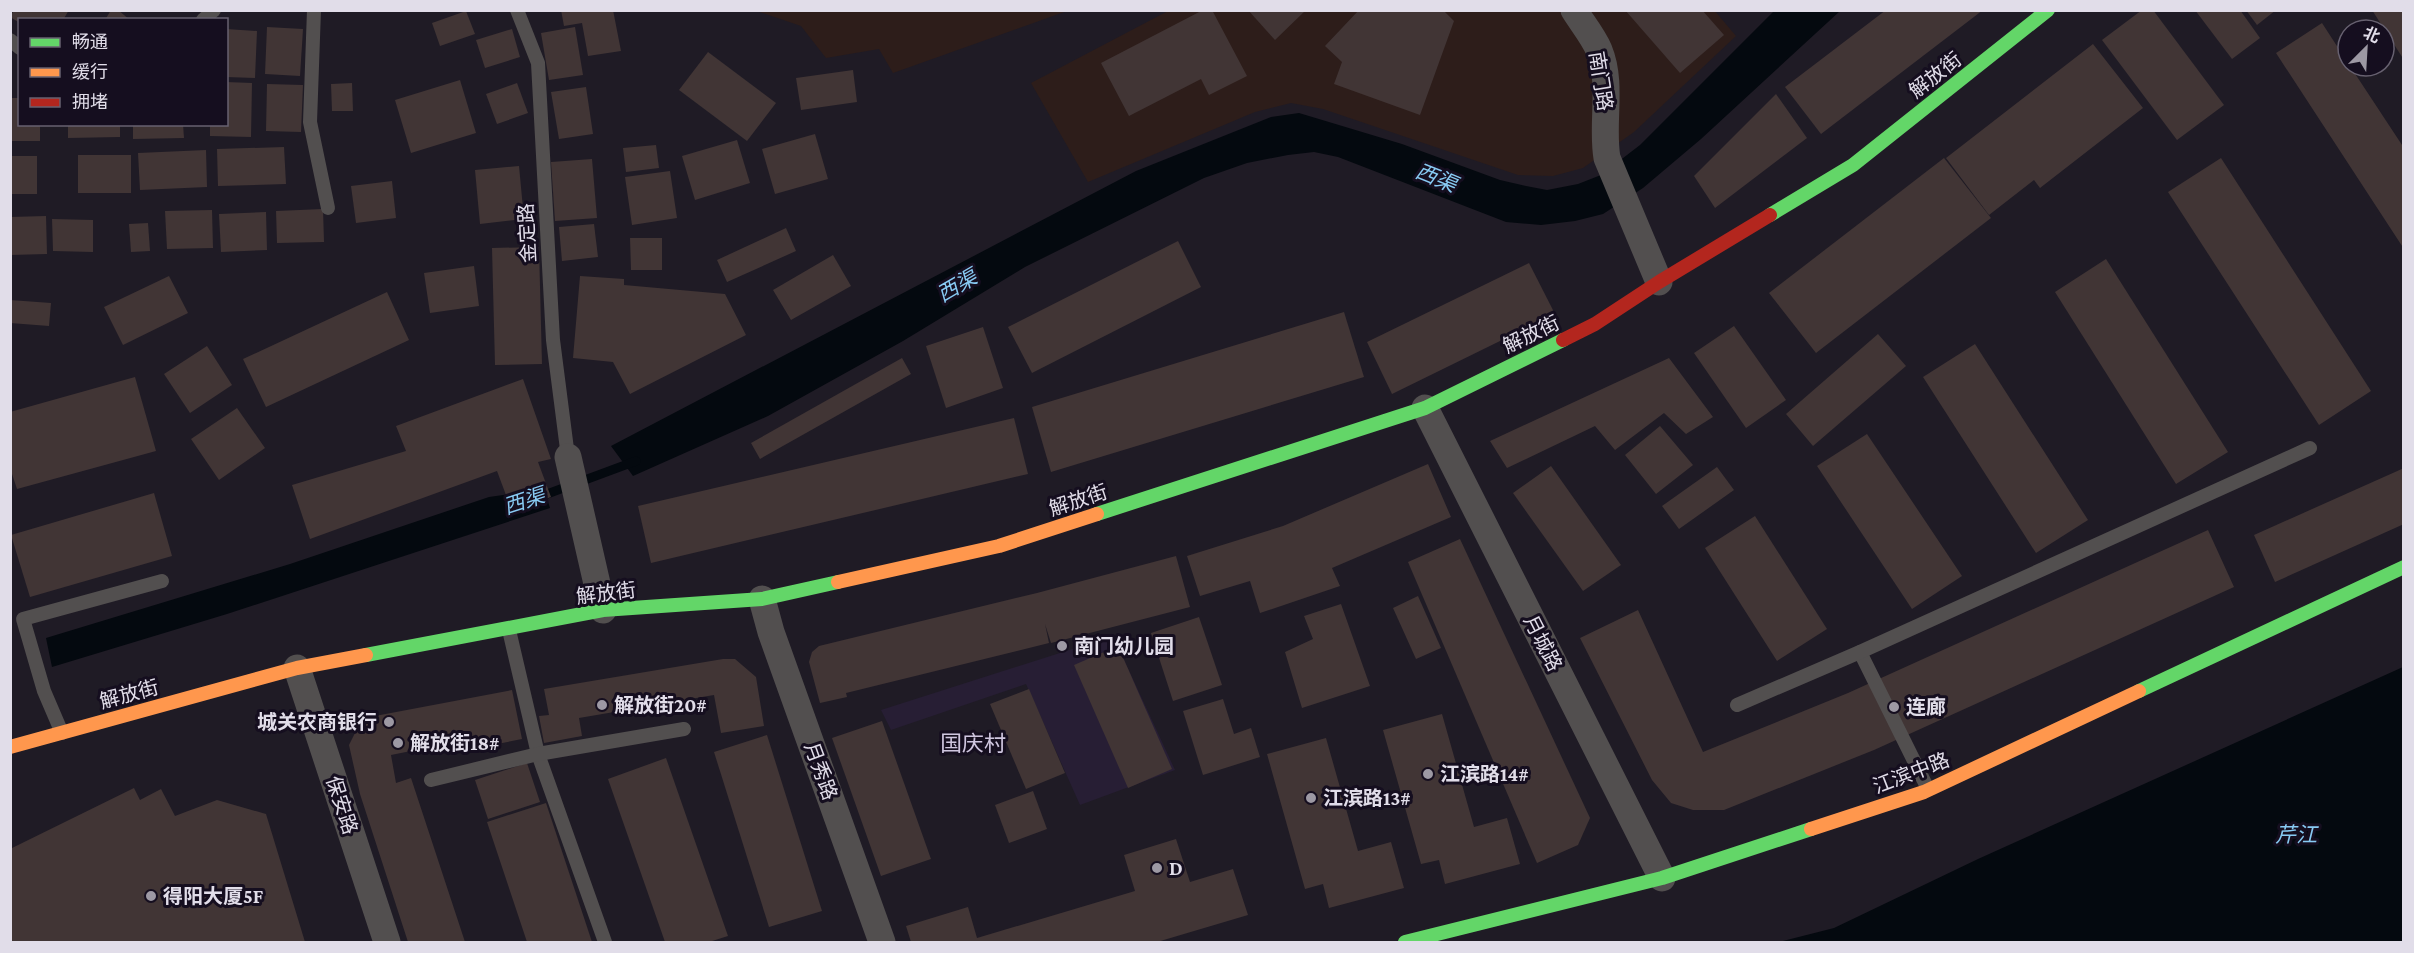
<svg xmlns="http://www.w3.org/2000/svg" width="2414" height="953" viewBox="0 0 2414 953" font-family="'Crimson Pro','Noto Sans SC',serif">
  <rect width="100%" height="100%" fill="#1f1b25"/>
  <!-- commercial -->
  <g fill="#2d1d1a">
    <path d="M1714,10l22,26 -102,96 -51,36 -30,8 -35,-1 -195,-66 -32,-6 -36,9 -167,70 -57,-99 137,-72z"/>
    <path d="M757,11h310l-174,62 -14,-24 -53,9 -25,-32z"/>
  </g>
  <!-- built -->
  <path fill="#271e34" d="M1113,636l62,134 -95,35 -54,-121 -135,46 -10,-20z"/>
  <!-- water -->
  <g fill="#04090f">
    <path d="M1774,11h66l-139,128 -58,49 -40,26 -28,7 -34,4 -35,-3 -168,-65 -24,-5 -26,3 -41,8 -43,15 -179,89 -122,74 -135,75 -135,60 -22,-30 525,-275 135,-54 28,-4 103,31 98,36 26,6 21,4 31,-6 23,-9 39,-30z"/>
    <path d="M544,489l6,19 -323,106 -175,53 -6,-29 244,-74 199,-67z"/>
    <path d="M2403,667v275h-624l55,-14 144,-69z"/>
  </g>
  <g fill="none" stroke-linecap="round" stroke-linejoin="round">
    <!-- stream -->
    <path stroke="#04090f" stroke-width="9" d="M539,497l97,-36"/>
  </g>
  <!-- building -->
  <g fill="#413535">
    <path d="M14,10h55l-6,10h-43v3l-10,-6z"/>
    <path d="M111,10h7l12,10h-25z"/>
    <path d="M561,10h52l8,41 -33,5 -6,-33 -18,3z"/>
    <path d="M1203,10h9l35,66 -38,19 -8,-16 -72,37 -28,-53z"/>
    <path d="M1248,10h58l-31,30z"/>
    <path d="M1359,10h84l11,11 -34,94 -86,-31 8,-22 -17,-16z"/>
    <path d="M1625,10h77l22,25 -44,38z"/>
    <path d="M1886,10h97l-162,124 -36,-47z"/>
    <path d="M2142,10h11l71,95 -47,35 -75,-100z"/>
    <path d="M2195,10h45l20,28 -28,21z"/>
    <path d="M2246,10h30l-19,15z"/>
    <path d="M2372,10h32v50z"/>
    <path d="M466,11l9,23 -35,12 -8,-23z"/>
    <path d="M2322,23l26,40v3h2l54,82v101l-128,-196z"/>
    <path d="M267,27l36,2 -3,47 -35,-2z"/>
    <path d="M575,27l8,48 -34,5 -8,-47z"/>
    <path d="M226,29l31,2 -2,47 -29,-1z"/>
    <path d="M512,29l8,28 -35,11 -9,-28z"/>
    <path d="M2093,44l50,64 -103,80 -6,-8 -45,35 -43,-57z"/>
    <path d="M708,52l68,51 -29,38 -68,-51z"/>
    <path d="M853,70l4,32 -56,8 -5,-32z"/>
    <path d="M460,80l16,53 -65,20 -16,-53z"/>
    <path d="M226,82l26,1 -1,54 -41,-1v-12h16z"/>
    <path d="M352,83l1,28h-21l-1,-27z"/>
    <path d="M517,83l11,30 -31,11 -11,-30z"/>
    <path d="M267,84l36,1 -2,47 -35,-1z"/>
    <path d="M586,87l7,47 -34,5 -8,-47z"/>
    <path d="M1776,94l31,44 -92,70 -21,-32z"/>
    <path d="M10,98h10v26h20v17h-30z"/>
    <path d="M68,124h52v13l-52,1z"/>
    <path d="M133,124h50l1,14 -51,1z"/>
    <path d="M815,134l13,45 -53,15 -13,-45z"/>
    <path d="M737,140l13,43 -55,17 -13,-44z"/>
    <path d="M656,145l3,23 -33,4 -3,-24z"/>
    <path d="M284,147l2,37 -68,2 -1,-37z"/>
    <path d="M206,150l1,37 -67,3 -2,-37z"/>
    <rect x="78" y="155" width="53" height="38"/>
    <rect x="10" y="156" width="27" height="38"/>
    <path d="M1944,158l47,60 -175,135 -47,-60z"/>
    <path d="M2221,158l150,233 -52,34 -151,-233z"/>
    <path d="M592,159l5,59 -42,3 -4,-59z"/>
    <path d="M519,166l5,53 -44,5 -5,-54z"/>
    <path d="M670,171l7,47 -45,7 -7,-48z"/>
    <path d="M392,181l4,37 -40,5 -5,-37z"/>
    <path d="M323,209l1,33 -47,1 -1,-32z"/>
    <path d="M212,210l1,38 -46,1 -2,-38z"/>
    <path d="M266,212l1,38 -46,2 -2,-38z"/>
    <path d="M46,216l1,38 -37,1v-38z"/>
    <path d="M52,219l41,1v32l-40,-1z"/>
    <path d="M148,223l2,28 -19,1 -2,-28z"/>
    <path d="M594,224l4,33 -36,4 -3,-34z"/>
    <path d="M786,228l10,23 -69,31 -10,-22z"/>
    <path d="M630,238h32v32h-31z"/>
    <path d="M1178,241l23,46 -169,86 -24,-46z"/>
    <path d="M539,247l3,117 -47,1 -3,-117z"/>
    <path d="M833,255l18,31 -60,34 -18,-30z"/>
    <path d="M2106,259l122,193 -52,32 -121,-192z"/>
    <path d="M1529,263l26,51 -163,80 -25,-52z"/>
    <path d="M474,266l5,40 -49,7 -6,-40z"/>
    <path d="M169,276l19,37 -65,32 -19,-38z"/>
    <path d="M580,276l44,3v6l101,9 21,41 -116,59 -17,-32 -40,-4z"/>
    <path d="M387,292l22,48 -143,67 -23,-48z"/>
    <path d="M10,300l41,3 -2,23 -39,-3z"/>
    <path d="M1344,312l20,65 -313,95 -19,-65z"/>
    <path d="M1734,326l52,74 -40,28 -52,-75z"/>
    <path d="M983,327l20,61 -57,20 -20,-62z"/>
    <path d="M1878,334l28,32 -93,80 -27,-32z"/>
    <path d="M1975,344l113,176 -52,33 -113,-176z"/>
    <path d="M207,346l25,39 -42,28 -26,-39z"/>
    <path d="M902,358l9,16 -151,85 -9,-16z"/>
    <path d="M1669,358l44,59 -27,17 -22,-21 -49,37 -20,-24 -88,42 -17,-27z"/>
    <path d="M135,377l21,74 -139,38 -7,-21v-56z"/>
    <path d="M523,379l28,80 -13,3 13,35 -39,14 -15,-40 -187,68 -18,-54 114,-34 -10,-25z"/>
    <path d="M237,408l28,40 -46,32 -28,-41z"/>
    <path d="M1014,418l14,56 -377,89 -13,-57z"/>
    <path d="M1660,426l33,39 -37,29 -31,-39z"/>
    <path d="M1867,434l95,142 -50,33 -95,-143z"/>
    <path d="M1428,464l23,53 -119,51 8,18 -80,27 -10,-32 -50,15 -13,-40 96,-30z"/>
    <path d="M1551,466l70,99 -38,26 -70,-98z"/>
    <path d="M1717,467l17,23 -55,39 -17,-23z"/>
    <path d="M2404,468v56l-129,58 -21,-47z"/>
    <path d="M154,493l18,63 -142,41 -19,-62z"/>
    <path d="M1755,516l72,113 -50,32 -72,-113z"/>
    <path d="M2208,530l26,57 -360,163 -150,60h-31l-22,-7 -19,-23 -72,-142 58,-28 65,142 145,-59z"/>
    <path d="M1460,539l130,279 -12,27 -41,18 -129,-301z"/>
    <path d="M1176,556l14,51 -139,36 -6,-19 4,19 -203,50 1,4 -27,6 -11,-41 3,-10 7,-6 218,-53z"/>
    <path d="M1418,596l23,52 -25,11 -23,-51z"/>
    <path d="M1341,604l29,82 -68,22 -17,-56 28,-13 -9,-23z"/>
    <path d="M1199,617l23,68 -49,16 -22,-68z"/>
    <path d="M1118,646l54,123 -44,19 -54,-123z"/>
    <path d="M723,659h12l21,18 8,49 -43,7 -7,-38 -135,23 3,18 -38,7 -5,-27 10,-1 -5,-26z"/>
    <path d="M1029,689l36,84 -39,16 -36,-85z"/>
    <path d="M512,690l10,49 -65,13 -1,-10 -65,13 5,28 15,-5 54,164h-57l-48,-148 -11,-49 10,-20 16,-9z"/>
    <path d="M1223,699l11,35 17,-6 9,29 -57,18 -20,-64z"/>
    <path d="M1442,714l32,113 33,-9 13,46 -75,20 -6,-24 -18,4 -38,-134z"/>
    <path d="M882,721l49,138 -50,17 -49,-138z"/>
    <path d="M767,735l55,176 -53,16 -55,-175z"/>
    <path d="M1326,738l32,113 33,-9 13,46 -75,20 -6,-24 -18,5 -38,-135z"/>
    <path d="M666,758l62,178 -19,6h-44l-57,-163z"/>
    <path d="M527,763l13,39 -52,17 -13,-39z"/>
    <path d="M134,788l6,12 21,-11 14,27 42,-16 49,14 39,128h-295v-93z"/>
    <path d="M1033,791l14,38 -38,14 -14,-38z"/>
    <path d="M546,803l46,139h-65l-40,-120z"/>
    <path d="M1176,839l14,43 43,-13 15,46 -91,27h-246l-5,-16 62,-19 9,31 158,-47 -11,-36z"/>
  </g>
  <g fill="none" stroke-linecap="round" stroke-linejoin="round">
    <!-- lane -->
    <g stroke="#524f4f" stroke-width="14">
      <path d="M314,10l-4,112 18,86"/>
      <path d="M517,10l21,53 15,277 15,117"/>
      <path d="M203,20l11,-10"/>
      <path d="M10,40l10,8"/>
      <path d="M509,630l29,124 67,188"/>
      <path d="M1860,652l68,137"/>
      <path d="M1737,705l123,-53 450,-204"/>
      <path d="M62,733l-18,-42 -21,-72 139,-38"/>
      <path d="M431,780l107,-26 146,-25"/>
    </g>
    <!-- street -->
    <g stroke="#524f4f" stroke-width="27">
      <path d="M1574,10c8,13 19,26 25,40 14,34 2,74 8,108l52,124"/>
      <path d="M1425,408l237,470"/>
      <path d="M568,457l35,153"/>
      <path d="M762,599l9,33 111,310"/>
      <path d="M297,668l90,274"/>
    </g>
    <!-- fast -->
    <g stroke="#63d668" stroke-width="14">
      <path d="M1770,215l83,-50 195,-155"/>
      <path d="M1097,514l328,-106 138,-68"/>
      <path d="M366,655l237,-45 159,-11 76,-17"/>
      <path d="M2139,691l265,-124"/>
      <path d="M1405,942l257,-64 149,-49"/>
    </g>
    <!-- slow -->
    <g stroke="#ff974d" stroke-width="14">
      <path d="M838,582l161,-36 98,-32"/>
      <path d="M10,747l287,-79 69,-13"/>
      <path d="M1811,829l113,-37 215,-101"/>
    </g>
    <!-- jam -->
    <path stroke="#b3261e" stroke-width="14" d="M1563,340l32,-16 64,-42 111,-67"/>
  </g>
  <!-- markers -->
  <g fill="#9d99a4" stroke="#150e1f" stroke-width="2">
    <circle cx="1062" cy="646" r="6"/>
    <circle cx="602" cy="705" r="6"/>
    <circle cx="1894" cy="707" r="6"/>
    <circle cx="389" cy="722" r="6"/>
    <circle cx="398" cy="743" r="6"/>
    <circle cx="1428" cy="774" r="6"/>
    <circle cx="1311" cy="798" r="6"/>
    <circle cx="1157" cy="868" r="6"/>
    <circle cx="151" cy="896" r="6"/>
  </g>
  <g text-anchor="middle" dominant-baseline="central" stroke-width="6" stroke-linejoin="round" paint-order="stroke">
    <!-- street labels -->
    <g font-size="20" fill="#e1dde9" stroke="#150e1f">
      <text transform="translate(1935 75) rotate(-38)">解放街</text>
      <text transform="translate(1601 81) rotate(81)">南门路</text>
      <text transform="translate(527 233) rotate(-93)">金定路</text>
      <text transform="translate(1531 334) rotate(-26)">解放街</text>
      <text transform="translate(1078 500) rotate(-18)">解放街</text>
      <text transform="translate(606 593) rotate(-7)">解放街</text>
      <text transform="translate(1543 643) rotate(63)">月城路</text>
      <text transform="translate(129 694) rotate(-15)">解放街</text>
      <text transform="translate(821 771) rotate(70)">月秀路</text>
      <text transform="translate(1911 773) rotate(-21)">江滨中路</text>
      <text transform="translate(342 805) rotate(72)">保安路</text>
    </g>
    <!-- poi labels -->
    <g font-size="20" font-weight="bold" fill="#e1dde9" stroke="#150e1f" text-anchor="start">
      <text x="1074" y="646">南门幼儿园</text>
      <text x="614" y="705">解放街20#</text>
      <text x="1906" y="707">连廊</text>
      <text x="377" y="722" text-anchor="end">城关农商银行</text>
      <text x="410" y="743">解放街18#</text>
      <text x="1440" y="774">江滨路14#</text>
      <text x="1323" y="798">江滨路13#</text>
      <text x="1169" y="868">D</text>
      <text x="163" y="896">得阳大厦5F</text>
    </g>
    <!-- water labels -->
    <g font-size="21" font-style="italic" fill="#88caf3" stroke="#150e1f">
      <text transform="translate(1436 178) rotate(22)">西渠</text>
      <text transform="translate(957 286) rotate(-30)">西渠</text>
      <text transform="translate(524 501) rotate(-18)">西渠</text>
      <text x="2296" y="835">芹江</text>
    </g>
    <!-- quarter labels -->
    <g font-size="22" fill="#cfc6df" stroke="#150e1f">
      <text x="973" y="743">国庆村</text>
    </g>
  </g>
  <!-- border -->
  <rect width="2414" height="953" fill="none" stroke="#e1dde9" stroke-width="24"/>
  <!-- legend -->
  <rect x="18" y="18" width="210" height="108" fill="#150e1f" stroke="#676170" stroke-width="1.5"/>
  <rect x="30" y="38" width="30" height="9" fill="#63d668" stroke="#676170" stroke-width="1.5"/>
  <text x="72" y="48" font-size="18" fill="#e1dde9">畅通</text>
  <rect x="30" y="68" width="30" height="9" fill="#ff974d" stroke="#676170" stroke-width="1.5"/>
  <text x="72" y="78" font-size="18" fill="#e1dde9">缓行</text>
  <rect x="30" y="98" width="30" height="9" fill="#b3261e" stroke="#676170" stroke-width="1.5"/>
  <text x="72" y="108" font-size="18" fill="#e1dde9">拥堵</text>
  <!-- north arrow -->
  <g transform="translate(2366 48) rotate(24)"><circle r="28" fill="#150e1f" stroke="#676170" stroke-width="1.5"/>
  <path d="M0-4.5L10 22L0 15L-10 22Z" fill="#9d99a4"/>
  <text y="-9" font-size="16" font-weight="bold" text-anchor="middle" fill="#e1dde9">北</text>
  </g>
</svg>
